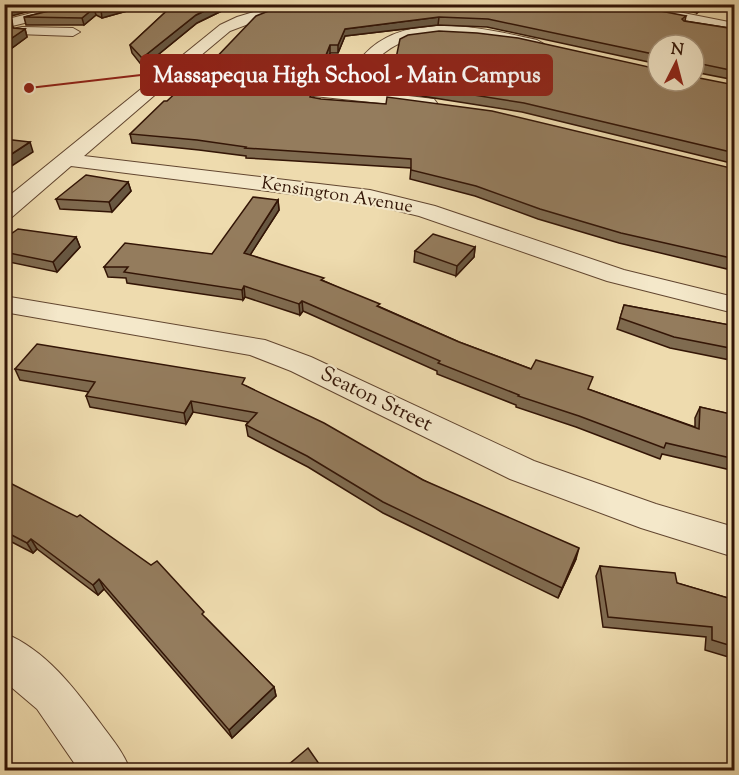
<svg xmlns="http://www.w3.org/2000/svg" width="739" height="775" viewBox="0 0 739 775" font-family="'Sorts Mill Goudy',serif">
  <rect width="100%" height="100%" fill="#eedbae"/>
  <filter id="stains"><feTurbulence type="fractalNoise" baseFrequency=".00333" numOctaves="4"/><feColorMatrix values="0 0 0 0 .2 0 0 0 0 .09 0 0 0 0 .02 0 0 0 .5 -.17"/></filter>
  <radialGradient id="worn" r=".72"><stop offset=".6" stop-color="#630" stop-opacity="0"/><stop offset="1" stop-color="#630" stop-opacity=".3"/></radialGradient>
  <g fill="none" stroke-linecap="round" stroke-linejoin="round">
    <defs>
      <g id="minor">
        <path d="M67,4h24l-1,3 -86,21v-8z"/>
        <path d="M280,4h22l-72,27 -49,41 160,17c9,-14 17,-30 30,-41 44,-37 116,-19 166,-8l7,4 -7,4c-47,-10 -111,-28 -153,5 -12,9 -19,25 -27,37l77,9 3,4 -3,4 -6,1 -257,-27 -87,75 286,34 65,16 189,64 110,27v16l-127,-32 -188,-65 -49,-12 -299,-38 -59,51 -8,2v-19l216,-175 17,-8z"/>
        <path d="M609,4h29l96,19v8l-119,-23z"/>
        <path d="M22,27l51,1 7,4 -7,4 -56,-2 -2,-3 2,-3z"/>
        <path d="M4,296l261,44 46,17 223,104 122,43 78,23v30l-93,-29 -131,-49 -219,-108 -41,-16 -246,-43z"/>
        <path d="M4,633c42,17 71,56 97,91 11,15 23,29 29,46h-51l-42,-61 -33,-28z"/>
      </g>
    </defs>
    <!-- minor casing -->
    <use href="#minor" stroke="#624630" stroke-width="2"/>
    <!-- minor -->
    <use href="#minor" fill="#f4e8ca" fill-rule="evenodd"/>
  </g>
  <!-- wall -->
  <g fill="#7f6b50" stroke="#331506" stroke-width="1.5">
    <path d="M78,4h74l-50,14 -6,-3 -12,10h-58l-2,-8z"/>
    <path d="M174,4h62l-39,19 -54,44 -11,-14 -2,-8z"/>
    <path d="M286,4l400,12 -1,5 50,8v51l-41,-8v1v-28h-36v19l-171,-37 -49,-2 -93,11 -7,17h-8l-11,30 -108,-10 -1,-9z"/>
    <path d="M652,4h57l-12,9z"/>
    <path d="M4,21l10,7 11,1 2,8 -15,11h-8z"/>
    <path d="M658,81l77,4v79l-213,-52 -132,-21 1,-9z"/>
    <path d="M313,98l418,160 -4,11 -108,-26 -81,-24 -63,-23 -65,-17 1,-11 -165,-10v-2l-47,-6 -67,-7 -2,-9z"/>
    <path d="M128,182l3,9 -19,21 -52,-3 -4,-10z"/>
    <path d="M278,200l1,10 -29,45 74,26 56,26 79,35 72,27 164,58v-9l5,-11 35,8v56l-73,-17 -2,5 -84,-32 -60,-20v-2l-79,-31v-3l-134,-60 -3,4 -55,-18 -2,3 -116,-17 -1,-5 -18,-1 -4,-10 108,-13z"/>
    <path d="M76,237l4,10 -23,25 -53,-11v-22z"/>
    <path d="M475,247l-1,10 -18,19 -42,-14 1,-11z"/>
    <path d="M624,305l111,21v35l-65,-13 -53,-19z"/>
    <path d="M15,369l231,17 177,94 153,79 -18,39 -175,-85 -75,-46 -60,-31 -2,-11 2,-3 -55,-10 -7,12 -96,-17 -4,-11 3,-4 -69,-12z"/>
    <path d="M4,480l202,138 68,69 2,9 -44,42 -128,-149 -6,6 -61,-46 -4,4 -29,-15z"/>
    <path d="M600,566l77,17 58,17v59l-30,-9 1,-13 -103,-10 -7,-51z"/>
  </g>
  <!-- shaded-wall -->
  <g fill="#685741" stroke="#331506" stroke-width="1.5">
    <path d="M25,4h31l-52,14v-8z"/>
    <path d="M123,4h29l-50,14 -1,-8z"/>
    <path d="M219,4h17l-39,19 -54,44 -1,-9 54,-43z"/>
    <path d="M701,4h8l-12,9 2,-7z"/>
    <path d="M94,8l2,7 -12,10 -2,-7z"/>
    <path d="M439,17l-1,8 -93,11 -7,17v-8l7,-16z"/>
    <path d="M25,29l2,8 -15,11 -3,-8z"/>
    <path d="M330,45v8l-11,30 -1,-8z"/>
    <path d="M30,142l3,10 -29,19v-12z"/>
    <path d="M128,182l3,9 -19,21 -3,-10z"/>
    <path d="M278,200l1,10 -34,53 -1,-10z"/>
    <path d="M76,237l4,10 -23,25 -4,-10z"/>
    <path d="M475,247l-1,10 -18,19 1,-10z"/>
    <path d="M244,286l1,11 -2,3 -1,-10z"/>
    <path d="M302,301l1,10 -3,4 -1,-11z"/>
    <path d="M191,401l2,11 -7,12 -2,-11z"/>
    <path d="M31,539l6,10 -4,4 -6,-10z"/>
    <path d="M579,548l-3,11 -18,39 4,-10z"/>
    <path d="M99,579l5,10 -6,6 -5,-10z"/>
    <path d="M274,687l2,9 -44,42 -3,-8z"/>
  </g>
  <!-- building -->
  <g fill="#947c5d" stroke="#331506" stroke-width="1.5">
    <path d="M4,4h21l-21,6z"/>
    <path d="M78,4h45l-22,6 -7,-2 -12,10 -58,-1z"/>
    <path d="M174,4h45l-23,11 -54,43 -12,-13z"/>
    <path d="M286,4h339l61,12 -4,3 2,2 51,8v42l-38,-8 -3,7v-25h-36v10l-170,-36 -49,-2 -94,12 -7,16h-8l-12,30 -108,-11 46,-48z"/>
    <path d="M12,20l1,8 12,1 -16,11h-5v-19z"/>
    <path d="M439,31l38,2 41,5 140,31v12h36v-4l41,8v68l-211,-50 -133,-21 9,-43 8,-4z"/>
    <path d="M197,77l116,12 -3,8 11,2 65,5 1,-7 105,14 243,58v69l-4,20 -110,-25 -81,-24 -64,-23 -65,-16v-11l-166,-11 1,-1 -49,-7 -67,-6 34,-33h3l17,-16h6z"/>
    <path d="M4,139l26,3 -26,17z"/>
    <path d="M86,175l42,7 -19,20 -53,-3z"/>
    <path d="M253,197l25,3 -34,53 80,25 -3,2 59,24 -3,2 82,36 72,27 5,-9 57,17 -5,12 111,40 1,-22 35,8v44l-69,-16 -2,5 -85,-32 -61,-20 1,-1 -81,-32 2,-2 -138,-60 -3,3 -55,-18 -2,4 -118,-18 4,-5h-24l21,-24 87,11z"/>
    <path d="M18,229l58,8 -23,25 -49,-10v-13z"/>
    <path d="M433,234l42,13 -18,19 -42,-15z"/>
    <path d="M624,305l111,21v23l-61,-12 -54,-19z"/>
    <path d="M37,344l208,34 -3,6 82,39 99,57 156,68 -17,40 -179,-86 -76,-46 -61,-31 11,-12 -66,-12 -7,12 -98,-17 9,-14 -80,-13z"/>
    <path d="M4,480l73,37 3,-2 71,50 6,-4 47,51 -2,2 72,73 -45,43 -130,-151 -6,6 -62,-46 -4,4 -23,-12z"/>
    <path d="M600,566l75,7 2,10 58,17v47l-23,-7v-13l-104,-10z"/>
    <path d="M308,748l16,23h-43z"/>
  </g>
  <g text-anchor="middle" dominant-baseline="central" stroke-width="4.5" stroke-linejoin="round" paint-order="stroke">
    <!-- far-street labels -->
    <g font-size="18" fill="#331506" stroke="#f4e8ca">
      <text transform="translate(337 196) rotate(9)">Kensington Avenue</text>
    </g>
    <!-- street labels -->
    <g font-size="21" fill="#331506" stroke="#f4e8ca">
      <text transform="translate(376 400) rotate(26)">Seaton Street</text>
    </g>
  </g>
  <!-- callouts -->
  <path fill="none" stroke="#8f2418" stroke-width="2" d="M29 88L141 75"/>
  <circle fill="#8f2418" stroke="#f4e8ca" stroke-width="2" cx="29" cy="88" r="6"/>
  <rect fill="#8f2418" stroke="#8f2418" stroke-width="2" x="141" y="55" width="411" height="40" rx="6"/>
  <g font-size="22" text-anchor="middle" font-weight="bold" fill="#fff">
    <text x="347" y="82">Massapequa High School - Main Campus</text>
  </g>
  <!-- margin -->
  <rect width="739" height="775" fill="none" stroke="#eedbae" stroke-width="24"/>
  <rect x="6" y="6" width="727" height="763" fill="none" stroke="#331506" stroke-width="3"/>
  <rect x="12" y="12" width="715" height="751" fill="none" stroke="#331506" stroke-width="1.5"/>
  <!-- north arrow -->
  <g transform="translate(676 63) rotate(6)"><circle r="28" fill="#f4e8ca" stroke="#a7947c" stroke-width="1.5"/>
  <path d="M0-4.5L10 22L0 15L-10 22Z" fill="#8f2418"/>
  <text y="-9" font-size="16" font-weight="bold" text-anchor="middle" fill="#331506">N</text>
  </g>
  <rect width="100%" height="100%" filter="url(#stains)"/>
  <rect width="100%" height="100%" fill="url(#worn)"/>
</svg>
